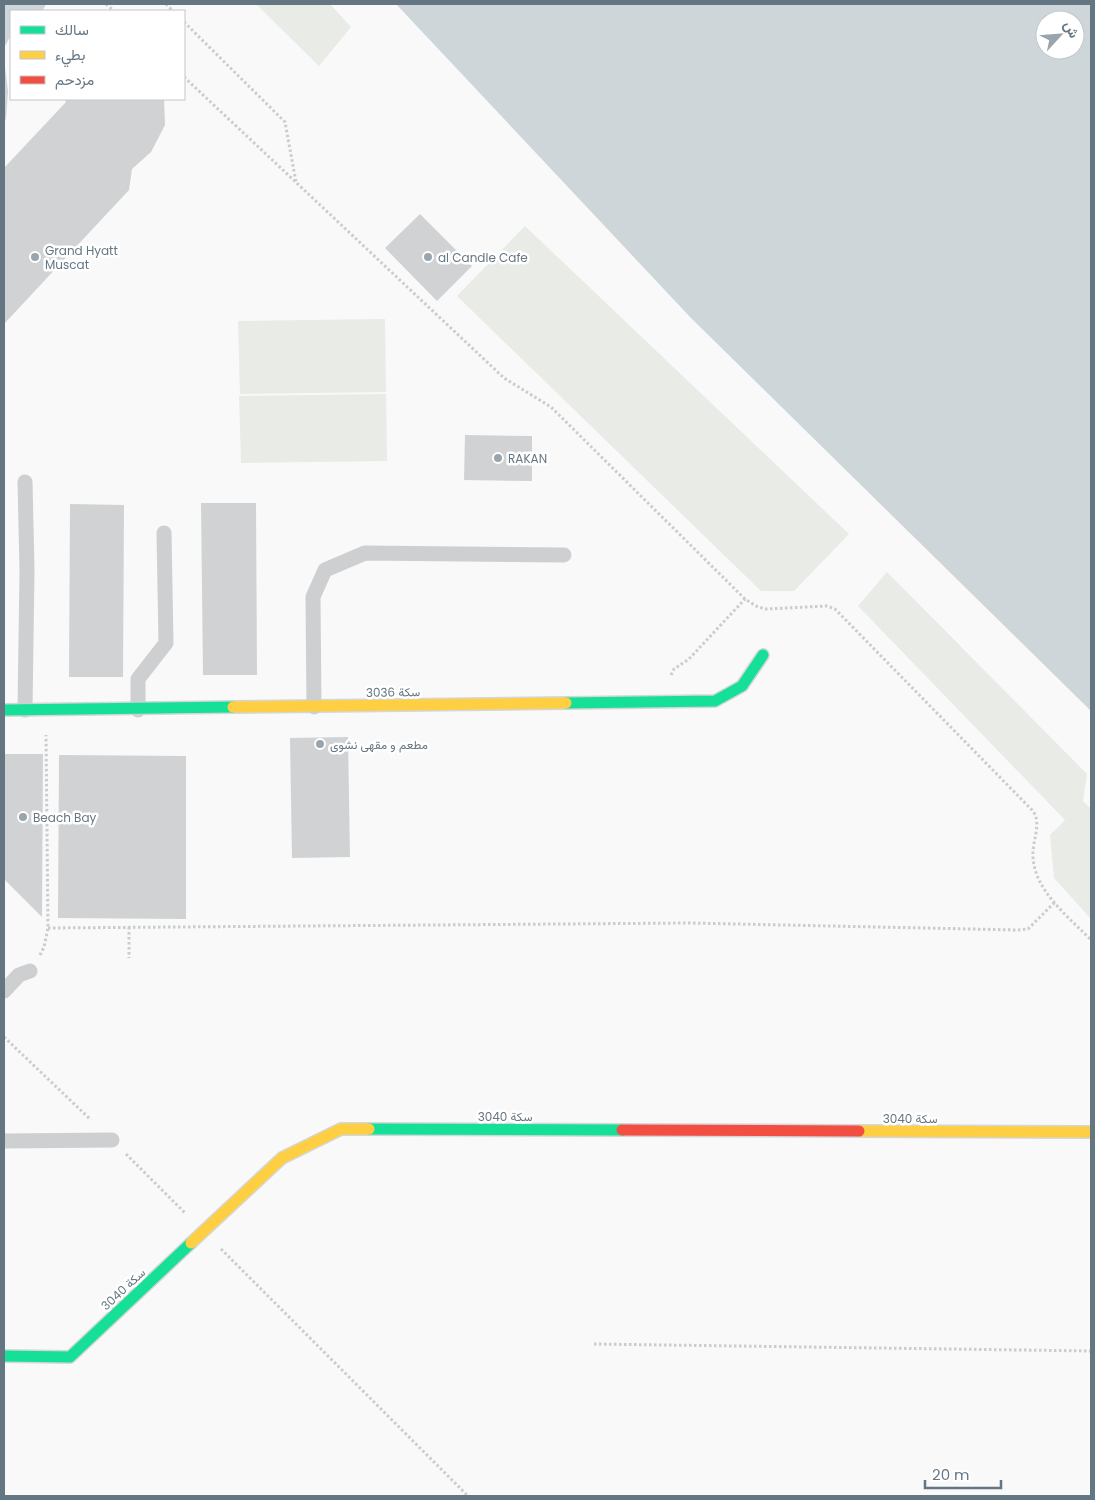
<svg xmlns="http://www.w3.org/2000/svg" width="1095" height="1500" viewBox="0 0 1095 1500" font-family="Poppins,Vazirmatn,sans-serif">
  <rect width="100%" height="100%" fill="#f9f9f9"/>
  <!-- green -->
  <g fill="#e8ebe6">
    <path d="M256,4h74l21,23 -32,39z"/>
    <path d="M525,226l324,308 -55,57h-33l-304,-295z"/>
    <path d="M385,319l1,73 -146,2 -2,-73z"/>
    <path d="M386,394l1,67 -146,2 -2,-67z"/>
    <path d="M887,572l200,202 -4,27 8,8v110l-37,-41 -4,-43 15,-15 -207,-214z"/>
  </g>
  <!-- water -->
  <g fill="#ced6d9" fill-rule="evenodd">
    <path d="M4,4h42l-3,6 -32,1v24l-7,13z"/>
    <path d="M396,4h695v707l-400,-393zM1045,20h30v30h-30z"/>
    <path d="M4,59l4,32 -2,28 -2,2z"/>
  </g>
  <!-- building -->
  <g fill="#d0d2d3">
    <path d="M64,99h100l1,26 -14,27 -19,17 -3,21 -125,134v-156l62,-66z"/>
    <path d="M420,214l52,52 -35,35 -52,-53z"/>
    <path d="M465,435l67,1v45l-68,-1z"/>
    <path d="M201,503h55l1,172h-54z"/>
    <path d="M70,504l54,1 -1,172h-54z"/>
    <path d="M348,737l2,120 -58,1 -2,-120z"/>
    <path d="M4,754h39l-1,163 -38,-38z"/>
    <path d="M59,755l127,1v163l-128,-1z"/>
  </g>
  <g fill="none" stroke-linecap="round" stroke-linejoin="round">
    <defs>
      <g id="fast">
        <path d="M566,703l149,-2 27,-15 21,-31"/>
        <path d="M4,710l229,-3"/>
        <path d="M369,1129l253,1"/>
        <path d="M4,1356l66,1 121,-114"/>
      </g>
      <g id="slow">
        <path d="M233,707l333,-4"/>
        <path d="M859,1131l232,1"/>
        <path d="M191,1243l91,-85 59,-29h28"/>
      </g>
      <path id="jam" d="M622,1130l237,1"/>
    </defs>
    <!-- fast casing -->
    <use href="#fast" stroke="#d5d6d7" stroke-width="14"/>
    <!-- slow casing -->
    <use href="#slow" stroke="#d5d6d7" stroke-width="14"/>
    <!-- jam casing -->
    <use href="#jam" stroke="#d5d6d7" stroke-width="14"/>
    <!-- path -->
    <g stroke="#cbcccd" stroke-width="3" stroke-dasharray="2.5 2.5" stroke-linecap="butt">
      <path d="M106,4l8,7"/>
      <path d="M166,4l7,7"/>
      <path d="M184,22l101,100 11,60"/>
      <path d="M184,77l320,301 47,29 194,192 11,7 9,3 62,-3 8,3 198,202c9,13 -1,30 0,45 1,35 36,61 58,84"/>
      <path d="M671,675l3,-6 15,-10 56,-60"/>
      <path d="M129,927v31"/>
      <path d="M48,928l641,-5 329,7 10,-1 27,-27"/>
      <path d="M40,955l4,-8 4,-19 -2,-193"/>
      <path d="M4,1037l87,83"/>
      <path d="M126,1154l59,59"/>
      <path d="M221,1249l247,247"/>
      <path d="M594,1344l497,7"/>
    </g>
    <!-- lane -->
    <g stroke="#cecfd0" stroke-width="15">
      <path d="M25,482l2,88 -2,140"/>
      <path d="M314,707l-1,-110 12,-27 40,-17 199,2"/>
      <path d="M138,710v-31l28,-36 -2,-110"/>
      <path d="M4,991l15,-16 11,-4"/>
      <path d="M4,1141l108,-1"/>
    </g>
    <!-- fast -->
    <use href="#fast" stroke="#16e098" stroke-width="11"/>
    <!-- slow -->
    <use href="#slow" stroke="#ffcf43" stroke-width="11"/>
    <!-- jam -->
    <use href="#jam" stroke="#f24e42" stroke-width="11"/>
  </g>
  <!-- markers -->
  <g fill="#99a4ac" stroke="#fff" stroke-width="2">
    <circle cx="35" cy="257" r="5"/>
    <circle cx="428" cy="257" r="5"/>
    <circle cx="498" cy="458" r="5"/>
    <circle cx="320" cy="744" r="5"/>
    <circle cx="23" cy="817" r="5"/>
  </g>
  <g text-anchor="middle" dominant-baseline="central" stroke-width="5" stroke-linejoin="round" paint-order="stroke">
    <!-- poi labels -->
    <g font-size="12" fill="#657683" stroke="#fff" text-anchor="start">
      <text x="45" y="250">Grand Hyatt<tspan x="45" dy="14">Muscat</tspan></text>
      <text x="438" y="257">al Candle Cafe</text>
      <text x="508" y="458">RAKAN</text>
      <text x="330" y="744">مطعم و مقهى نشوى</text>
      <text x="33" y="817">Beach Bay</text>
    </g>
    <!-- street labels -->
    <g font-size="12" fill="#657683" stroke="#fff">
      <text transform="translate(393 692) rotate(-1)">سكة 3036</text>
      <text x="505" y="1116">سكة 3040</text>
      <text x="910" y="1118">سكة 3040</text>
      <text transform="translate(123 1289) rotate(-43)">سكة 3040</text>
    </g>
  </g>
  <!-- border -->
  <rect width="1095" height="1500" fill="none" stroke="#657683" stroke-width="10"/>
  <!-- legend -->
  <rect x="10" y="10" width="175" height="90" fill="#ffffff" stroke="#c1c8cd"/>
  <rect x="20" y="26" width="25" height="8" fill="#16e098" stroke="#c1c8cd"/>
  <text x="55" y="35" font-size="15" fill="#657683">سالك</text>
  <rect x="20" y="51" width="25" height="8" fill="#ffcf43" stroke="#c1c8cd"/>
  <text x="55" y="60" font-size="15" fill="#657683">بطيء</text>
  <rect x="20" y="76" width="25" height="8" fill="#f24e42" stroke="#c1c8cd"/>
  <text x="55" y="85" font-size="15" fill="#657683">مزدحم</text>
  <!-- north arrow -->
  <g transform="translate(1060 35) rotate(64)"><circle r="24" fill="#ffffff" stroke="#c1c8cd"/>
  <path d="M0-4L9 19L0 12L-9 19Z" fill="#99a4ac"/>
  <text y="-8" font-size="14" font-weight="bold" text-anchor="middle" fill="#657683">ش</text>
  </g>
  <!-- scale -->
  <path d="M925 1480v8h76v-8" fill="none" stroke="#657683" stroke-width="2.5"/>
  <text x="932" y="1480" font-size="15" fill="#657683" stroke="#ffffff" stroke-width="4" paint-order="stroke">20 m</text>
</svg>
